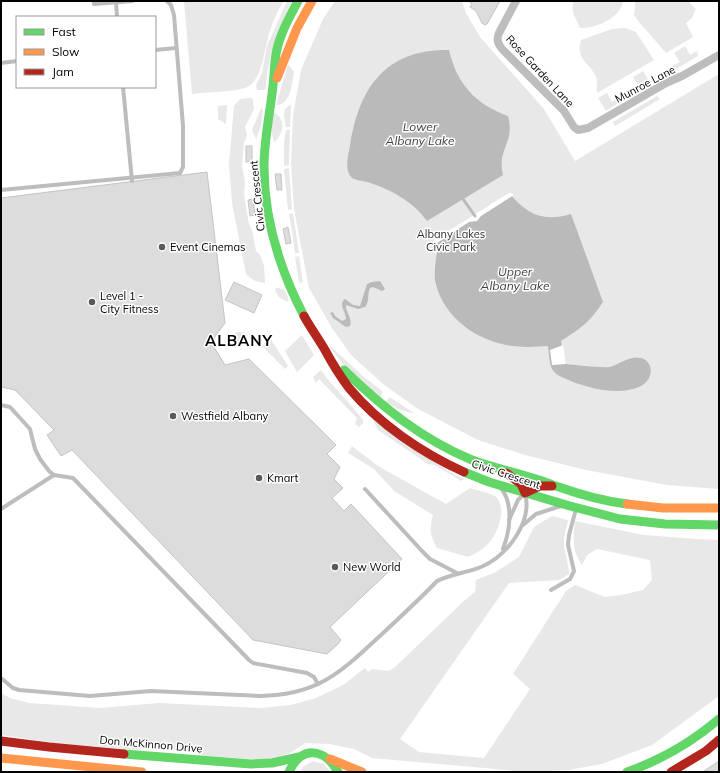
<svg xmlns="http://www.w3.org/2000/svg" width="720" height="773" viewBox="0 0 720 773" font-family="Mulish,sans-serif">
  <rect width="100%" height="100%" fill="#fff"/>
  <!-- green -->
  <g fill="#e8e8e8">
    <path d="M184,1h100c-7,11 -13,24 -16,37 -4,14 -6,42 -21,49 -10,5 -42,5 -55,7z"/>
    <path d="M287,1h5c-14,27 -25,57 -26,87l-2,2h-7l-1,-5 6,-12 5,-27z"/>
    <path d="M335,1h127l4,12 14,24 64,72 31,52 144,-87v415l-52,-4 -81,-15 -61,-15 -47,-15 -60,-31 -35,-25 -32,-29 -19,-27 -23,-40 -15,-79 -3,-46 2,-47 8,-46 22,-51z"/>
    <path d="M573,1h50c-2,17 -28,28 -43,27 -4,-12 -9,-12 -7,-27z"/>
    <path d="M635,1h53l8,8 -4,9 -6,5 7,14 -27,16 -27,-31 -5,-7 1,-9z"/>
    <path d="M625,28l11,4 18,28 -57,33c-1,-5 1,-11 -1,-16 -6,-15 -21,-17 -15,-37l31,-11z"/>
    <path d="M685,46l5,9 7,-4 1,5 -22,13 -4,-3 8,-4 -6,-9z"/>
    <path d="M288,64l6,8c-2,11 -3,33 -18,33z"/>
    <path d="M643,71l8,13 -16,10 -3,-4 7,-4 -6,-9z"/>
    <path d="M607,93l5,9 7,-4 2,3 -15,10 -8,-13z"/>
    <path d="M657,96l3,3 -45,27 -2,-4z"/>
    <path d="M251,98l2,2 1,9 -9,18 2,8 -3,8 -2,23 3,15 -1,14 5,29 3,6 4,21 4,4 4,11 1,17c-9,-1 -13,-3 -19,-9l-14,-71 -3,-39 5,-58 6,-7z"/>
    <path d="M227,105l-1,19 -8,-5v-13z"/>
    <path d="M290,105h1l-1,22h-4l-2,-12 1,-6z"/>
    <path d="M261,108l2,2 -2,16 -5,13 -4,-9z"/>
    <path d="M273,112c13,6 11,22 1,30l-3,-12z"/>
    <path d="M286,130h4l-1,35 -5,1v-24z"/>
    <path d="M289,168l3,41 -4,1 -4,-41z"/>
    <path d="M293,213l6,40h-4l-3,-22 -3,-17z"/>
    <path d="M299,256l4,27 -4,-1 -4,-25z"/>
    <path d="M276,288c9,-1 10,5 13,12l-2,2 -8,-5 -4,-6z"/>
    <circle cx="239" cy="339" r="7"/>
    <path d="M268,335l20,31 -3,3 -23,-23 5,-5 -2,-4z"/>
    <path d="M302,335l12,20 -17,17 -12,-21z"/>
    <path d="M329,345l35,32 18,14v3l-2,4c-19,-16 -38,-32 -51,-53z"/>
    <path d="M321,370c12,18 29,32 42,50v3l-4,4 -4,-3 2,-6 -38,-39 -3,4 -3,-6z"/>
    <path d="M389,398h2l23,15c-8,0 -21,-6 -28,-11z"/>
    <path d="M375,417l73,54 16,8 -3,2 -26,-16 -7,-1 -50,-34 -5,-10z"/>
    <path d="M352,446l26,20 68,38 24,-16c6,2 22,5 26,9 12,12 1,38 -9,48 -5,5 -12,9 -19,12l-31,-9c-7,-13 -8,-19 -4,-33l-39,-24 -20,-22 -26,-16z"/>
    <path d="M552,516l16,4c-1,7 -4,15 -4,22 0,11 5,21 5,32l-10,6 -50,3 -109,156 19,13 65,6 46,-69 -17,-15 53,-83 9,-6 30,12 16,-2 22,-5 9,-10 -2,-20 -53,-11 -10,6 -5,10c-10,-14 -9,-27 -7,-44l69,14 54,4 21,1v156l-67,49 -50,19 -33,6 -40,2 -157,-14 -18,-9 -25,-5 -24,-1 -15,10 -13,5 -14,2 -58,-4 -10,-4 -46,-5 -11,3 -85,-7 -52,-8v-42l9,5 19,5 71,5 59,-5 102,5 30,-3 25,-7 27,-13 22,-17 3,4 4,-3 17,2 6,-4 70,-67 10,-8 1,-12 18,-7 25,-16 15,-30z"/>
    <path d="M313,761l11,3 6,8h-31l5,-6z"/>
  </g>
  <!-- water -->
  <g fill="#bababa">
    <path d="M449,50c8,34 26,54 59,66 5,20 -2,25 -6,42 -1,6 0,12 1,17l-76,46c-13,-18 -33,-30 -54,-37 -7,-3 -15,-3 -21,-6 -8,-8 -4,-22 -2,-32 9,-59 36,-97 99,-96z"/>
    <path d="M510,194c18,21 33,28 61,20l32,88c-14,21 -22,26 -42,39l5,23c11,1 34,4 43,3 10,-2 21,-12 32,-9 14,4 12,22 0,28 -21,11 -56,2 -77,-8 -3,-1 -7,-3 -10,-6 -5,-6 -5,-18 -6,-26 -15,1 -31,2 -46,-2 -31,-7 -61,-31 -67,-64 -1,-11 1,-22 3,-33l-3,-6z"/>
    <path d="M380,281l5,8 -3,2 -9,-4 -3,1c-3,6 0,13 -5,19l-7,2 -12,-4c-1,7 7,13 4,21l-4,1 -13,-9 -3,-5 3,-1 2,4 7,5 4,-2c0,-7 -8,-15 -1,-20l8,6 7,1 7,-22 5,-2z"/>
  </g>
  <!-- pier -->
  <g fill="#fff">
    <path d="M509,193h2l3,2 -33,21 -4,5 -8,1 -35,23 -1,-2 1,-3z"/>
    <path d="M563,345l3,19 -14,1 -2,-15z"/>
  </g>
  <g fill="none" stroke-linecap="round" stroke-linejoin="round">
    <!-- stream -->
    <path stroke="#bababa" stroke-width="3" d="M463,199l12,17"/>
  </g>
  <!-- building -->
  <g fill="#dcdcdc" stroke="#c4c4c4">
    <path d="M468,1h32l-13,23 -2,1 -3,-2 -6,-12 -6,-4 2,-3z"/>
    <rect x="246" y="146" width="6" height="16"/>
    <path d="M207,172l18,151 -14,19 14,23 24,-6 87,86 -9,9 13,13 -6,12 9,9 -11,10 12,13 7,-7 51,55 -72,68 11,13 -3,4 -11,10 -74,-14 -181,-190 -11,6 -14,-21 7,-5 -39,-40 -14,-3v-189z"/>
    <path d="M275,174h6l1,16h-5z"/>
    <path d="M253,199l2,16 -5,1 -2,-16z"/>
    <path d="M288,227l3,16 -5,1 -3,-15z"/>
    <path d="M234,282l28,13 -8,18 -29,-13z"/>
    <path d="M719,761v11h-14l-1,-1z"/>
  </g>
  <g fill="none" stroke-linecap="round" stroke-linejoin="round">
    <!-- lane -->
    <g stroke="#bdbdbd" stroke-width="4">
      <path d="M94,1v3l39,-3"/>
      <path d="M116,1l1,16"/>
      <path d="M155,50l21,-2"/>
      <path d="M1,63l16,-2"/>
      <path d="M123,87l9,94"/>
      <path d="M1,190l179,-17 3,-6v-41l-9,-111 -3,-10 -4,-4"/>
      <path d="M1,405l9,2 20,22 5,20 5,10 9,12 5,4 19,3 176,182 4,3 54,10 7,4 4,7"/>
      <path d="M501,488c13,17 9,43 2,61"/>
      <path d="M365,489l57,62 8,8 27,14"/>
      <path d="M1,509l53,-34"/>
      <path d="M523,525l13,-11 25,-8"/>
      <path d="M551,590l19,-11 4,-8 -6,-26 1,-10 7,-26"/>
      <path d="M1,678l12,10 6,2 71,6 61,-5 109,5c59,-1 81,-24 122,-62 18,-17 37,-34 55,-53 14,-7 29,-8 44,-14 26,-11 52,-45 44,-74l-7,7 -9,20"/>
    </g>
    <!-- street -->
    <path stroke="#bdbdbd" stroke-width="8" d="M516,1l-17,32c-3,7 -1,11 4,17l61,61 10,16 4,3 10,-2 78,-45 16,-7 37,-21"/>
    <!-- fast -->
    <g stroke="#63d668" stroke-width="9">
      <path d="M298,1c-9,17 -19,35 -22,53 -2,13 -2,27 -4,40 -3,24 -8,48 -8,73 0,52 16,103 40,149"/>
      <path d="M344,370c38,37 79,70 128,90 21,8 43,12 64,19 8,2 15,6 23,8 22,8 45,14 68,17"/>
      <path d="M464,472l25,10 81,24 50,13 45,5 54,1"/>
      <path d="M124,754l127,10 21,-1 27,-6"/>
      <path d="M289,772c12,-27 36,-24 49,0"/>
      <path d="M627,772c34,-12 64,-29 92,-53"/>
    </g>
    <!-- slow -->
    <g stroke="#ff974d" stroke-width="9">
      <path d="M277,78l20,-50 15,-27"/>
      <path d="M627,504l36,4h56"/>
      <path d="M1,758l141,14"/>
      <path d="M330,759l32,13"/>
    </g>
    <!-- jam -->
    <g stroke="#b3261e" stroke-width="9">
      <path d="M304,316c6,11 14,22 21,34 7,13 15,26 24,38 30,36 73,65 115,84"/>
      <path d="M506,473l15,11 4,9 15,-7h12"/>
      <path d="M1,741l48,6 75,7"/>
      <path d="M671,772l35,-21 13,-11"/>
    </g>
  </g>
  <!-- markers -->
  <g fill="#595959" stroke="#fff" stroke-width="1.5">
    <circle cx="162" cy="247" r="4"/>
    <circle cx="92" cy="302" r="4"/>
    <circle cx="173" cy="416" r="4"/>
    <circle cx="259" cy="478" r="4"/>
    <circle cx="335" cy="567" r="4"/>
  </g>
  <g text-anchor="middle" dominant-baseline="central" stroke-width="3" stroke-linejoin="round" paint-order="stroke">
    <!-- street labels -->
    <g font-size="11" fill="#000" stroke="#fff">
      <text transform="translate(540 71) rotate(47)">Rose Garden Lane</text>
      <text transform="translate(645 84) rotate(-28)">Munroe Lane</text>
      <text transform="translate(257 196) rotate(-96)">Civic Crescent</text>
      <text transform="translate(506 474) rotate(18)">Civic Crescent</text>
      <text transform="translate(151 744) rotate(5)">Don McKinnon Drive</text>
    </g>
    <!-- park labels -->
    <g font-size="11" fill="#2d2d2d" stroke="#fff">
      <text x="451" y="234">Albany Lakes<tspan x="451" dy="13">Civic Park</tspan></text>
    </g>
    <!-- poi labels -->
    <g font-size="11" fill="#000" stroke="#fff" text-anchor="start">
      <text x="170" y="247">Event Cinemas</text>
      <text x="100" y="296">Level 1 -<tspan x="100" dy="13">City Fitness</tspan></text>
      <text x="181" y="416">Westfield Albany</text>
      <text x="267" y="478">Kmart</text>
      <text x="343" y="567">New World</text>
    </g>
    <!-- water labels -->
    <g font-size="12" font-style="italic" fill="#3e3e3e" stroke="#fff">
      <text x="420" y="126">Lower<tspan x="420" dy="14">Albany Lake</tspan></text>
      <text x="515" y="271">Upper<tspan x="515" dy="14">Albany Lake</tspan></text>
    </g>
    <!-- district labels -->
    <g font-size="15" font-weight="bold" letter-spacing="1" fill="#000" stroke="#fff">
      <text x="239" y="340">ALBANY</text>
    </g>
  </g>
  <!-- border -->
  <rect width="720" height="773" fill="none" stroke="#000000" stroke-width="4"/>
  <!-- legend -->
  <rect x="16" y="16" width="140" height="72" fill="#ffffff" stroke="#999999"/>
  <rect x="24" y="29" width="20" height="6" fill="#63d668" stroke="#999999"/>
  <text x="52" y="36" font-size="12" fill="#000000">Fast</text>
  <rect x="24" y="49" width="20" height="6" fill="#ff974d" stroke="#999999"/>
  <text x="52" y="56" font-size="12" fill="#000000">Slow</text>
  <rect x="24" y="69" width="20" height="6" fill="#b3261e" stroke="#999999"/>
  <text x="52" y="76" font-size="12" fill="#000000">Jam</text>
</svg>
